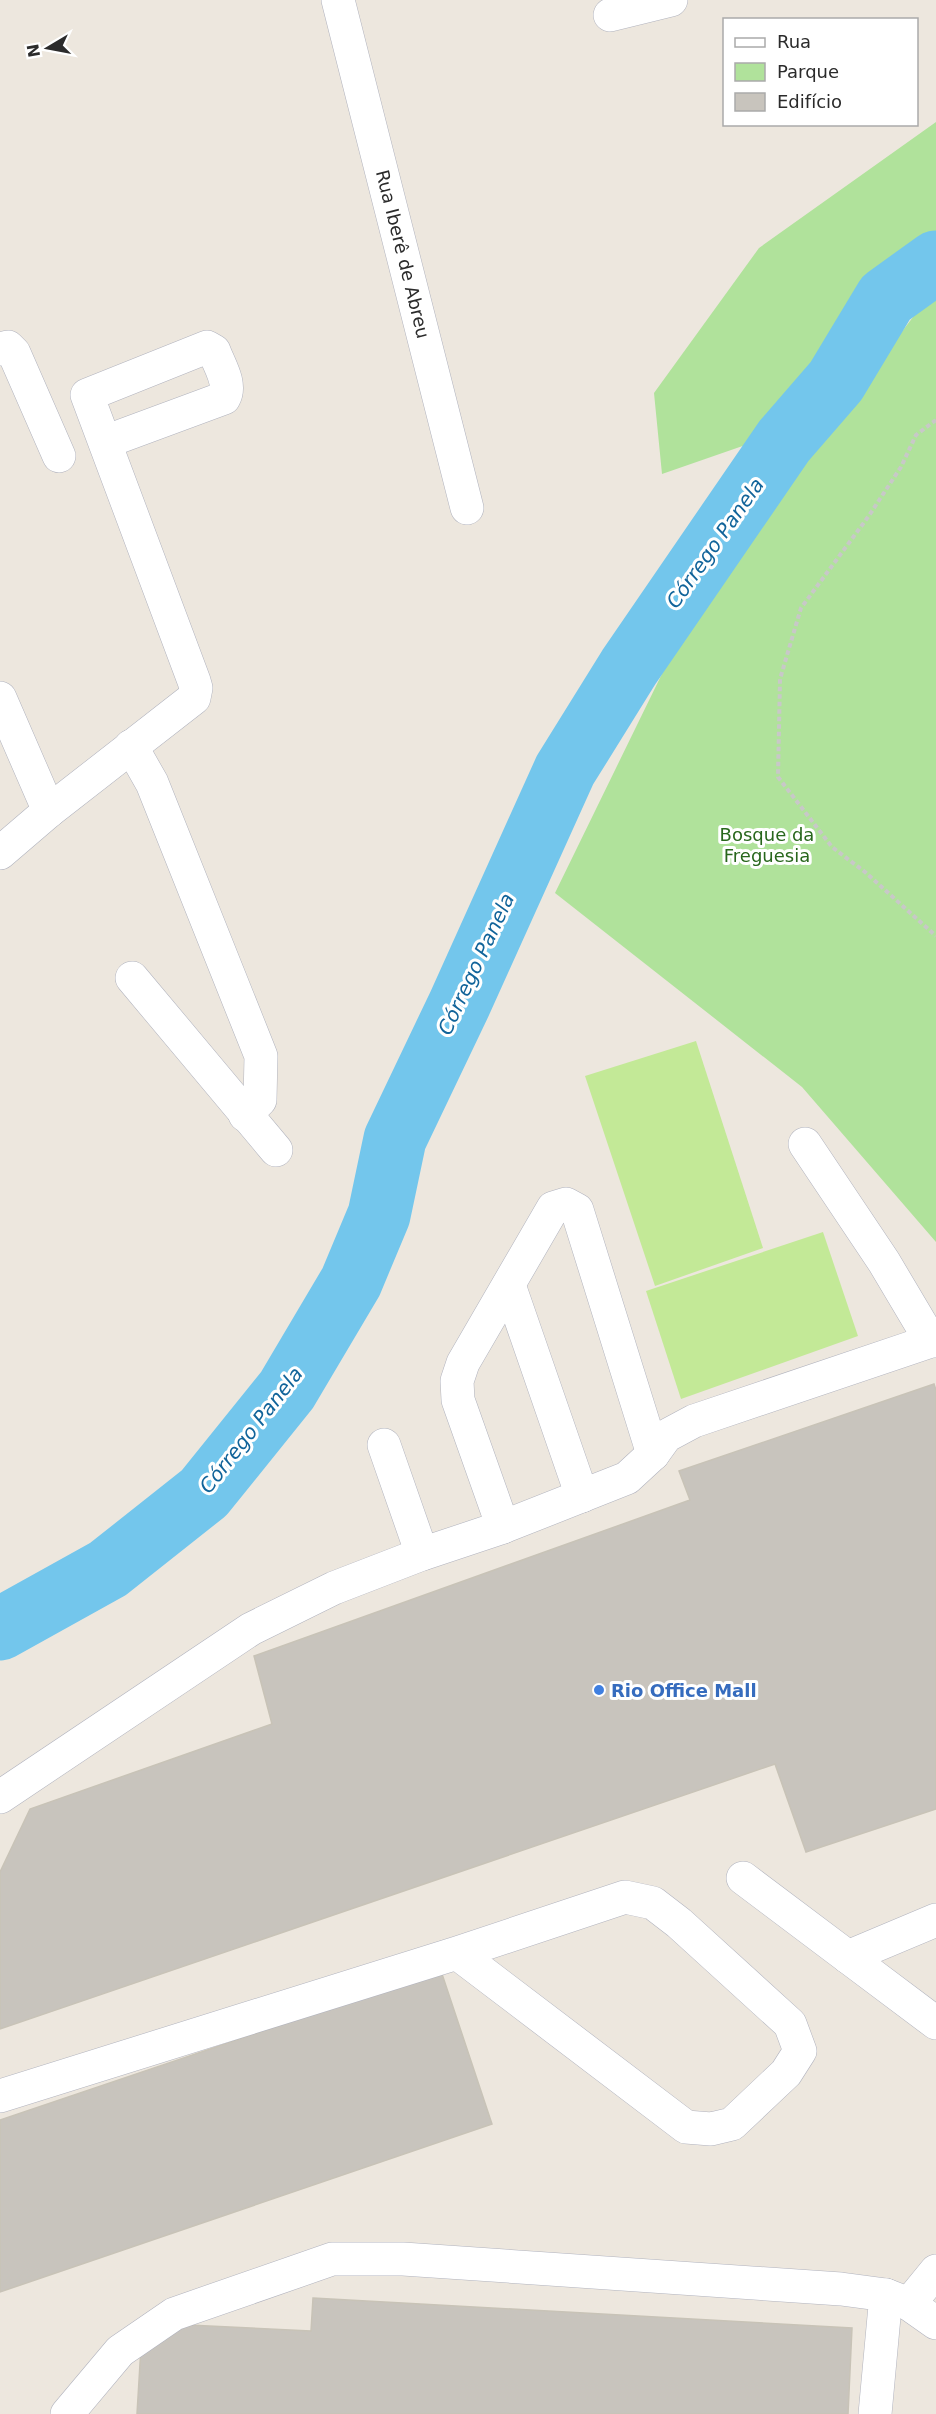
<svg xmlns="http://www.w3.org/2000/svg" width="936" height="2414" viewBox="0 0 936 2414" font-family="'DejaVu Sans',sans-serif">
  <rect width="100%" height="100%" fill="#ede7de"/>
  <!-- green -->
  <g fill="#b0e29b">
    <path d="M936,122v161l-73,47 -106,111 -95,33 -8,-81 105,-145z"/>
    <path d="M936,292v950l-134,-155 -247,-194 143,-293 231,-304z"/>
  </g>
  <!-- pitch -->
  <g fill="#c3e997">
    <path d="M696,1041l67,207 -108,38 -70,-210z"/>
    <path d="M823,1232l35,104 -177,63 -35,-108z"/>
  </g>
  <g fill="none" stroke-linecap="round" stroke-linejoin="round">
    <!-- river -->
    <path stroke="#73c6ec" stroke-width="63" d="M0,1629l108,-60 96,-76 83,-103 64,-108 28,-67 16,-76 64,-134 106,-235 64,-103 155,-226 52,-60 50,-83 50,-36"/>
  </g>
  <!-- building -->
  <g fill="#c8c4bd" stroke="#c8c3b7" stroke-width="1.5">
    <path d="M934,1384l2,6v419l-130,43 -31,-88 -775,265v-157l30,-63 242,-85 -18,-68 436,-156 -11,-29z"/>
    <path d="M441,1971l51,153 -492,168v-172z"/>
    <path d="M313,2298l539,30 -4,86h-711l4,-67 27,-23 143,7z"/>
  </g>
  <g fill="none" stroke-linecap="round" stroke-linejoin="round">
    <defs>
      <g id="minor">
        <path d="M338,0l129,508"/>
        <path d="M610,15l61,-15"/>
        <path d="M0,349l8,-2 6,6 45,103"/>
        <path d="M0,698l49,113"/>
        <path d="M131,746l21,37 109,273 -1,44 -15,15"/>
        <path d="M0,853l49,-42 145,-113 2,-10 -2,-7 -107,-286 120,-48 7,4c5,14 18,33 10,47l-119,44"/>
        <path d="M132,978l144,172"/>
        <path d="M805,1144l79,118 47,79"/>
        <path d="M509,1285l73,211"/>
        <path d="M384,1445l38,109"/>
        <path d="M503,1527l-45,-127 -1,-19 6,-18 90,-155 13,-4 11,6 76,244"/>
        <path d="M0,1797l251,-168 83,-41 88,-34 81,-27 124,-49 26,-24 13,-18 28,-15 237,-80h5"/>
        <path d="M743,1878l105,79"/>
        <path d="M936,1920l-88,37 88,66"/>
        <path d="M0,2096l457,-143 168,-56 28,6 26,20 111,101 10,27 -14,22 -54,51 -21,5 -25,-2 -229,-174"/>
        <path d="M886,2295l23,9 27,19"/>
        <path d="M909,2304l27,-33"/>
        <path d="M67,2414l53,-63 54,-37 158,-55h71l438,30 45,6 -11,119"/>
      </g>
    </defs>
    <!-- minor casing -->
    <use href="#minor" stroke="#b1b3be" stroke-width="34"/>
    <!-- path -->
    <path stroke="#c8c8c8" stroke-width="4" stroke-dasharray="4.5 3" stroke-linecap="butt" d="M936,420l-20,15 -15,32 -33,50 -67,91 -21,71 -2,98 54,70 33,25 71,64"/>
    <!-- minor -->
    <use href="#minor" stroke="#fff" stroke-width="33"/>
  </g>
  <!-- markers -->
  <circle fill="#3f7fe0" stroke="#fff" stroke-width="2" cx="599" cy="1690" r="6"/>
  <g text-anchor="middle" dominant-baseline="central" stroke-width="6" stroke-linejoin="round" paint-order="stroke">
    <!-- street labels -->
    <g font-size="18" fill="#2b2b2b" stroke="#fff">
      <text transform="translate(403 254) rotate(76)">Rua Iberê de Abreu</text>
    </g>
    <!-- park labels -->
    <g font-size="18" fill="#28671c" stroke="#fff">
      <text x="767" y="834">Bosque da<tspan x="767" dy="21">Freguesia</tspan></text>
    </g>
    <!-- shop labels -->
    <g font-size="18" font-weight="bold" fill="#366cbe" stroke="#fff" text-anchor="start">
      <text x="611" y="1690">Rio Office Mall</text>
    </g>
    <!-- water labels -->
    <g font-size="20" font-style="italic" fill="#11649a" stroke="#fff">
      <text transform="translate(715 543) rotate(-55)">Córrego Panela</text>
      <text transform="translate(476 964) rotate(-65)">Córrego Panela</text>
      <text transform="translate(251 1430) rotate(-52)">Córrego Panela</text>
    </g>
  </g>
  <!-- legend -->
  <rect x="723" y="18" width="195" height="108" fill="#ffffff" stroke="#aaaaaa" stroke-width="1.5"/>
  <rect x="735" y="38" width="30" height="9" fill="#ffffff" stroke="#aaaaaa" stroke-width="1.5"/>
  <text x="777" y="48" font-size="18" fill="#2b2b2b">Rua</text>
  <rect x="735" y="63" width="30" height="18" fill="#b0e29b" stroke="#aaaaaa" stroke-width="1.5"/>
  <text x="777" y="78" font-size="18" fill="#2b2b2b">Parque</text>
  <rect x="735" y="93" width="30" height="18" fill="#c8c4bd" stroke="#aaaaaa" stroke-width="1.5"/>
  <text x="777" y="108" font-size="18" fill="#2b2b2b">Edifício</text>
  <!-- north arrow -->
  <g transform="translate(48 48) rotate(260)" stroke="#ffffff" stroke-width="4.5" paint-order="stroke">
  <path d="M0-4.5L10 22L0 15L-10 22Z" fill="#2b2b2b"/>
  <text y="-9" font-size="16" font-weight="bold" text-anchor="middle" fill="#2b2b2b">N</text>
  </g>
</svg>
